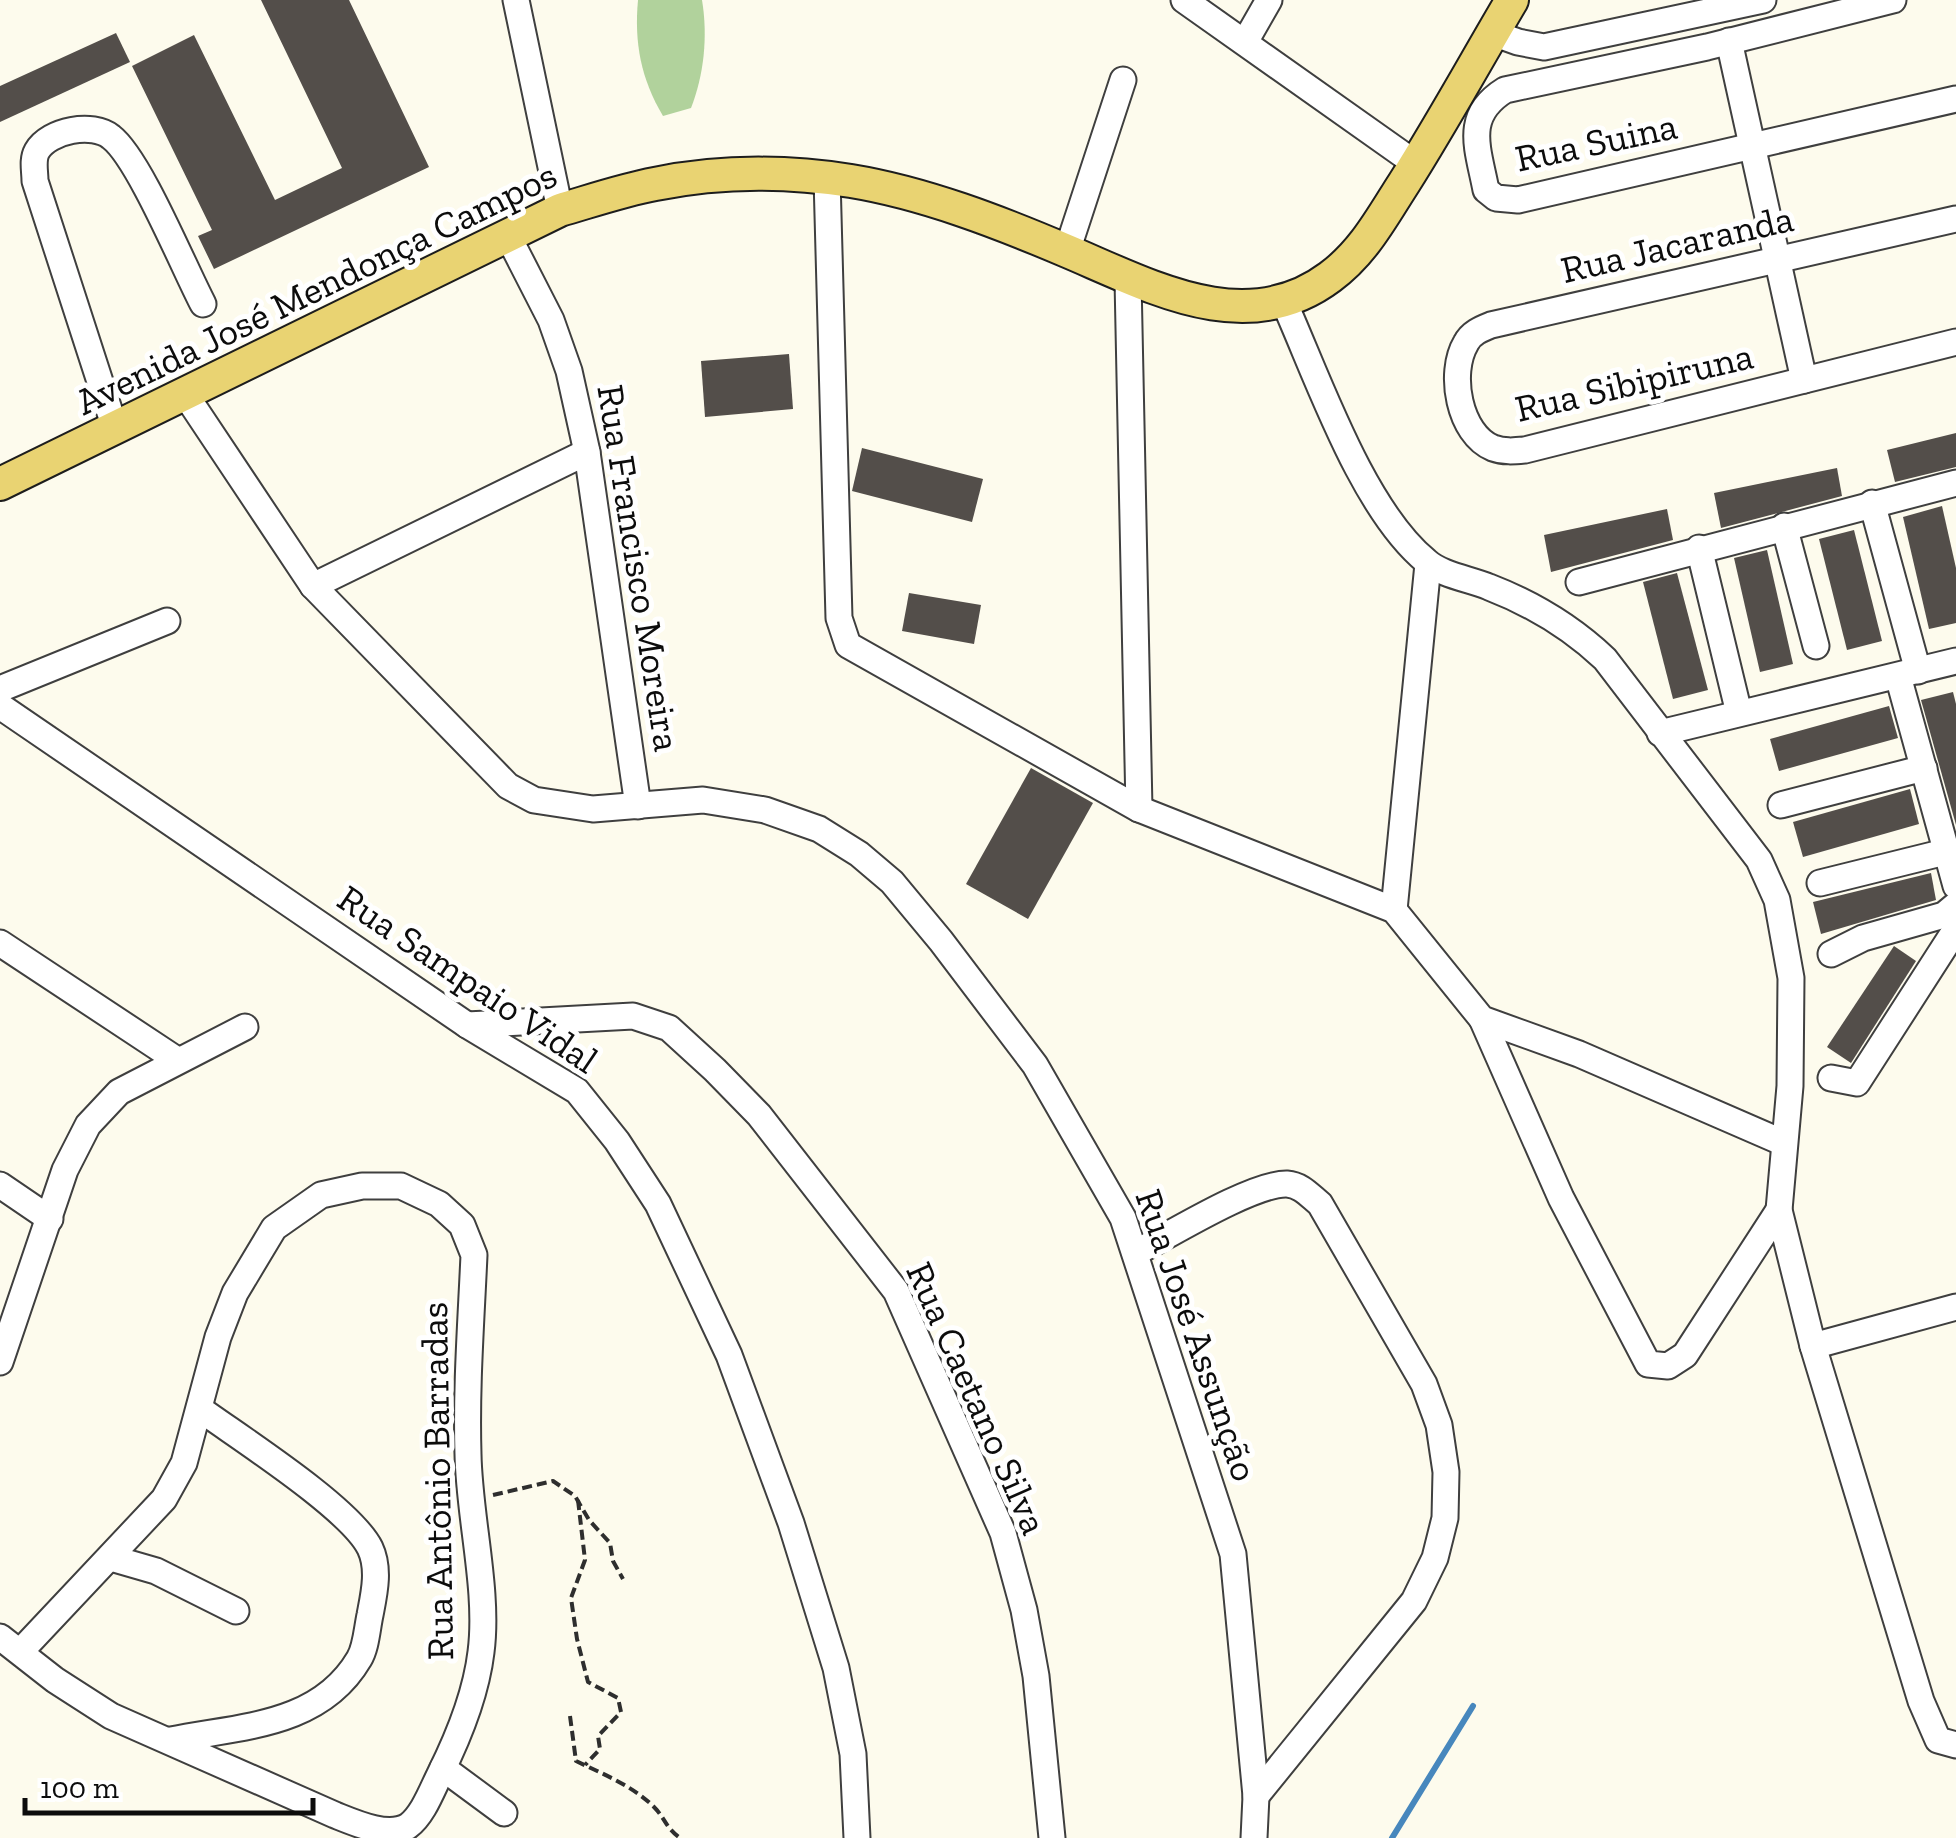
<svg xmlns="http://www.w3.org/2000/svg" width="1956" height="1838" viewBox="0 0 1956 1838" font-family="'Zilla Slab',serif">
  <rect width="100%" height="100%" fill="#fdfbed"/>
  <!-- forest -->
  <path fill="#b1d29c" d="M638,0h64c6,36 2,75 -11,108l-28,8c-22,-37 -29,-73 -25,-116z"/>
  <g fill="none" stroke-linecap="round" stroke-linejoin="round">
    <!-- stream -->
    <path stroke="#4787bd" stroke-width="6" d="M1392,1838l81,-132"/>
  </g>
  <!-- building -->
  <g fill="#534e4a">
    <path d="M261,0h88l80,167 -215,102 -16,-33 14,-6 -80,-164 62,-31 81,165 67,-32z"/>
    <path d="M116,33l14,29 -130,60v-36z"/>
    <path d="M789,354l4,55 -88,8 -4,-56z"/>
    <path d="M1956,433v34l-61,15 -8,-32z"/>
    <path d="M862,448l121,31 -11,43 -120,-31z"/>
    <path d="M1837,468l5,28 -121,32 -7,-35z"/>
    <path d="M1942,506l14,62v55l-27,6 -26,-112z"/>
    <path d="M1667,509l6,31 -122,32 -7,-37z"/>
    <path d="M1854,530l28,111 -35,9 -28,-111z"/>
    <path d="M1767,550l26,114 -33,8 -26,-114z"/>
    <path d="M1677,573l31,117 -35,9 -30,-117z"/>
    <path d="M909,593l72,12 -7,39 -72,-13z"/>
    <path d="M1953,692l3,12v121l-35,-125z"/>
    <path d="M1889,706l9,32 -119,33 -9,-32z"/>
    <path d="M1031,768l62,35 -65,116 -62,-35z"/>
    <path d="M1910,789l9,35 -116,33 -10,-35z"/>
    <path d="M1931,873l5,27 -115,34 -8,-32z"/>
    <path d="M1894,946l22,15 -65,102 -24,-16z"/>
  </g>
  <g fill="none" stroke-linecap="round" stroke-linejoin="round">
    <defs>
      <g id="minor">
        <path d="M516,0l44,210"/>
        <path d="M1184,0l232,164"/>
        <path d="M1893,0l-186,47 -202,43c-42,26 -27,58 -19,100l10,8 22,2 438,-101"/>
        <path d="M1493,33l25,9 26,5 219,-47"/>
        <path d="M1729,41l75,339"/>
        <path d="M1245,42l24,-42"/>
        <path d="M827,178l12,440 9,27 291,164 255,101 88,109 97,35 205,89"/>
        <path d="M1956,219l-465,106c-10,4 -20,8 -25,18 -18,30 -7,91 27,105 11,4 21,3 32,2l431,-108"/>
        <path d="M507,234l44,86 18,51 18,81 51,354"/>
        <path d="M1067,251l56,-171"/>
        <path d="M1128,280l11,529"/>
        <path d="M1284,302c34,76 78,206 142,259 15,14 44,18 63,26 44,17 81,39 116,72l154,201 18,40 14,78 -1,108 -11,124 34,136 108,355 17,39 18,5"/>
        <path d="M185,394l128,192 195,200 26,14 59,9 110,-9 62,10 54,19 40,25 33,28 49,59 94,124 88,153 110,336 23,242 -2,42"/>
        <path d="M115,428l-80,-247c0,-10 -3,-21 2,-30 12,-21 56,-29 74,-14 28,21 73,131 92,167"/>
        <path d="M1872,503l46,168"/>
        <path d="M1784,526l32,120"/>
        <path d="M1699,548l40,165"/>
        <path d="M1579,582l377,-99"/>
        <path d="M313,586l274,-134"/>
        <path d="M1898,676l58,210"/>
        <path d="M0,689l167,-68"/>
        <path d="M0,706l467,319 110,66 40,50 41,63 71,151 62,168 45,145 17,86 4,84"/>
        <path d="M1660,733l296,-72"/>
        <path d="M1781,805l143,-37"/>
        <path d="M1820,883l129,-32"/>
        <path d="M1394,910l34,-346"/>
        <path d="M0,943l177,117"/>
        <path d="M1831,954l32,-16 81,-23 12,-10"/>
        <path d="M1482,1019l79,179 87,166 20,2 17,-11 94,-145"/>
        <path d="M467,1025l166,-9 36,12 46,42 44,45 137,176 107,242 21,77 12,66 16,162"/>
        <path d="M1831,1078l26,5 99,-154"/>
        <path d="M0,1185l50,34"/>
        <path d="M1135,1253c33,-17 118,-70 152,-69 14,1 22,11 33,20l104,180 15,41 7,47 -1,46 -10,40 -21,43 -158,195"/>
        <path d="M1813,1346l143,-39"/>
        <path d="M0,1362l65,-192 23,-45 31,-33 126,-65"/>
        <path d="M111,1558l45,13 80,40"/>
        <path d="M0,1637l55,43 56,36 224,99c20,8 53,23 73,11 15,-11 24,-36 32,-52 19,-38 36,-80 41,-122 8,-61 -12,-135 -13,-198 -2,-66 3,-132 6,-199l-12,-30 -23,-21 -38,-18h-39l-41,9 -47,33 -39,65 -17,44 -34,126 -20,36 -144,153"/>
        <path d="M171,1740c68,-14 148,-13 188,-81 7,-11 8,-30 11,-44 4,-21 10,-46 0,-67 -20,-40 -130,-110 -170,-139"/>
        <path d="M443,1768l61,45"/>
      </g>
      <path id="major" d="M0,484l560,-274c31,-9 63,-20 95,-26 63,-13 132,-13 196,-3 73,12 148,41 216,70 83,35 179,89 263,26 34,-25 52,-60 74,-94 38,-60 72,-122 108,-183"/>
    </defs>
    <!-- minor casing -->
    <use href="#minor" stroke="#3f3f3f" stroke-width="29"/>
    <!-- major casing -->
    <use href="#major" stroke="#1d1d1d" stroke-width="36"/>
    <!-- path -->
    <g stroke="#2e2e2e" stroke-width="4" stroke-dasharray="10 5" stroke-linecap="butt">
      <path d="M493,1495l60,-14 22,15 14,24 21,23 3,18 10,18"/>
      <path d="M578,1500l7,60 -14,38 6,41 11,43 30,16 3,14 -23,24 2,13 -15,16"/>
      <path d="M570,1716l6,45c27,13 57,25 78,46 11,11 11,20 26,31"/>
    </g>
    <!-- minor -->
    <use href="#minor" stroke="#fff" stroke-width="25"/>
    <!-- major -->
    <use href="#major" stroke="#e9d372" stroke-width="32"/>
  </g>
  <g text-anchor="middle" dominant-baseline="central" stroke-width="10" stroke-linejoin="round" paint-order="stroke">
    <!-- street labels -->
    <g font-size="38" fill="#0c0c0c" stroke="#fff">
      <text transform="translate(1596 142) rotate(-12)">Rua Suina</text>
      <text transform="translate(1677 244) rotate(-13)">Rua Jacaranda</text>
      <text transform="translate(316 288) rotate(-26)">Avenida José Mendonça Campos</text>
      <text transform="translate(1634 382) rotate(-13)">Rua Sibipiruna</text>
      <text transform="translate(639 568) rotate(81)">Rua Francisco Moreira</text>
      <text transform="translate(468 979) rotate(34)">Rua Sampaio Vidal</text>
      <text transform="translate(1197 1335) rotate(71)">Rua José Assunção</text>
      <text transform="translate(977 1398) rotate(66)">Rua Caetano Silva</text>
      <text transform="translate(437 1481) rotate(-91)">Rua Antônio Barradas</text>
    </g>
  </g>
  <!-- scale -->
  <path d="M25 1798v15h288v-15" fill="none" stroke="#0c0c0c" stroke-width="5"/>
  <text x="40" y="1798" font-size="30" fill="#0c0c0c" stroke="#ffffff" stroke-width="8" paint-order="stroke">100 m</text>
</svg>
